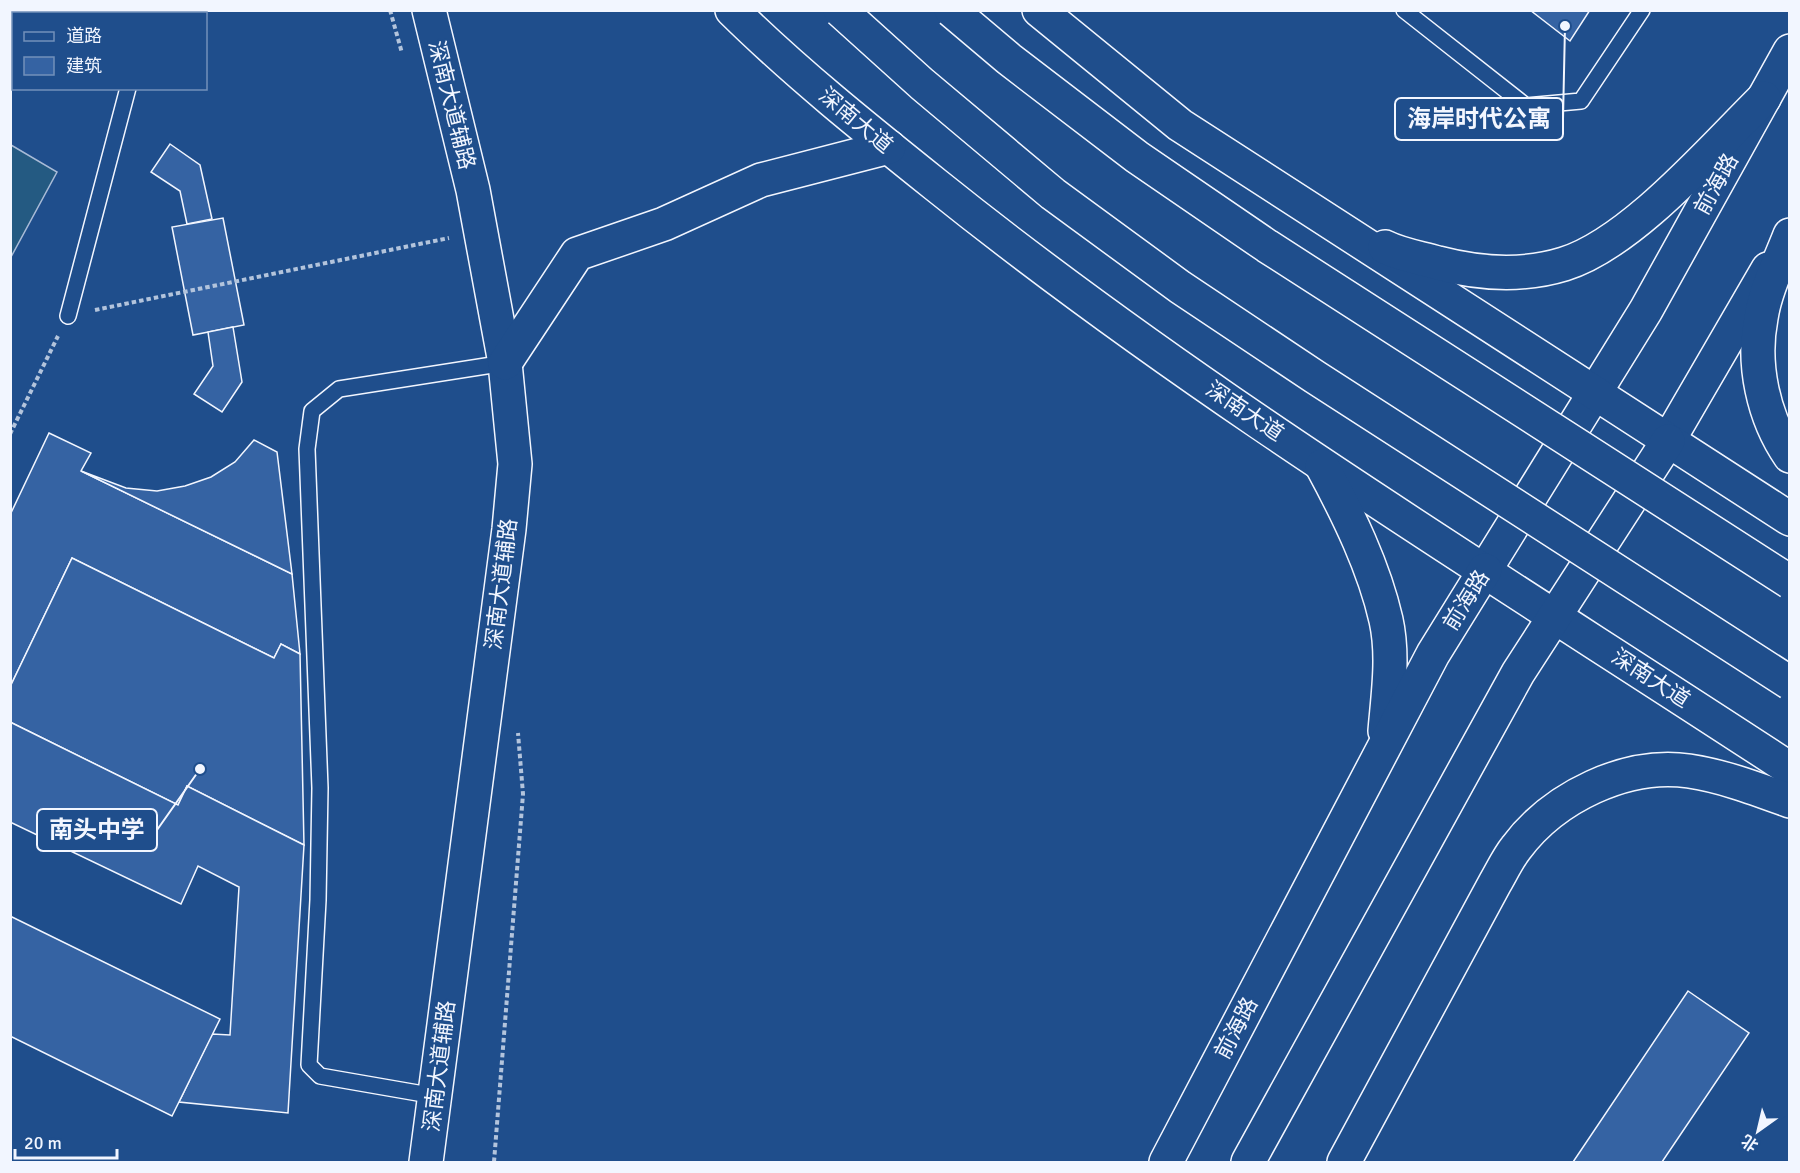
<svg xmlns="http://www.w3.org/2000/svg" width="1800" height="1173" viewBox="0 0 1800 1173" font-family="Signika,'Noto Sans SC',sans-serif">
  <rect width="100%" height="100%" fill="#1f4e8c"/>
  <!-- green -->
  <g fill="#245a82" stroke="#a8bbd7" stroke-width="1.5">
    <path d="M11,10l35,1 -1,2 -31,1v62l-3,6z"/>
    <path d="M11,145l46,27 -46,85z"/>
  </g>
  <!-- building -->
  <g fill="#3563a3" stroke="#f2f6ff" stroke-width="1.5">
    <path d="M1530,10h60l-20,31z"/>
    <path d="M170,144l30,21 12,54 -25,5 -7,-33 -29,-19z"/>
    <path d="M223,218l21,107 -51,10 -21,-108z"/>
    <path d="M233,327l9,55 -20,30 -28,-18 19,-28 -5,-34z"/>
    <path d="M49,433l42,20 -10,18 211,103 8,80 -19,-10 -7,14 -202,-100 -62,129v-172z"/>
    <path d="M254,440l23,12 15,122 -211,-103 45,17 31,3 28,-5 26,-9 24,-15z"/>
    <path d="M72,558l202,100 7,-14 19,10 4,191 -117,-59 -9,19 -168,-83v-35z"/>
    <path d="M10,722l168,83 9,-19 117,59 -16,268 -109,-11 33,-68 18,1 9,-148 -41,-21 -17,38 -171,-82z"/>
    <path d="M10,916l210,103 -48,97 -162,-80z"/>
    <path d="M1688,991l61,42 -87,129h-89z"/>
  </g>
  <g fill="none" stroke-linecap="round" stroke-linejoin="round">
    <defs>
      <g id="lane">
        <path d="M1404,10l122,96 55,-5 61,-91"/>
        <path d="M142,14v-4"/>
        <path d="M68,316l60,-228"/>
        <path d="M435,1096l-115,-20 -11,-11 9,-165 2,-112 -13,-339 5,-38 27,-22 166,-26"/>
      </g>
      <g id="secondary">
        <path d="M1668,441l100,-172"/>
        <path d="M1485,570l161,-260 144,-259"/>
        <path d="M426,1162l83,-633 6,-65 -10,-101 -32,-173 -44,-180"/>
      </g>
      <g id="primary">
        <path d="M732,10c64,63 134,119 204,175 269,216 566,395 854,584"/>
        <path d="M1039,10l141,115 610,394"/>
        <path d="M1790,235c-10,26 -25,55 -29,83 -9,46 2,99 29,138"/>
        <path d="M1385,247c16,8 36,11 53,16 42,11 84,14 126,1 68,-21 149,-116 200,-166"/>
        <path d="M505,363l72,-109 87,-30 97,-44 128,-33"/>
        <path d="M1322,466c26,48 52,101 64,154 8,36 2,75 -1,111"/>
        <path d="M1166,1162l267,-508 52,-84"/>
        <path d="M1248,1162l270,-489 150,-232"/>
        <path d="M1344,1162l151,-279c7,-12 13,-25 21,-35 38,-51 110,-86 173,-77 34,5 68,18 101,30"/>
      </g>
    </defs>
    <!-- lane casing -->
    <use href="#lane" stroke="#f2f6ff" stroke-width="18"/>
    <!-- secondary casing -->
    <use href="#secondary" stroke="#f2f6ff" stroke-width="36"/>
    <!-- primary casing -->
    <use href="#primary" stroke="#f2f6ff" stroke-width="36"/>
    <!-- path -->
    <g stroke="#b3c4dc" stroke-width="4" stroke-dasharray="4.5 3" stroke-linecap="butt">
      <path d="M390,10l12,43"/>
      <path d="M95,310l354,-72"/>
      <path d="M10,434l48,-98"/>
      <path d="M494,1162l29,-368 -5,-61"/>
    </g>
    <!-- lane -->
    <use href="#lane" stroke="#1f4e8c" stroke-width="15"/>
    <!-- secondary -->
    <use href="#secondary" stroke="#1f4e8c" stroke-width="33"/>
    <!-- primary -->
    <use href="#primary" stroke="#1f4e8c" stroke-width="33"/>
    <defs>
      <g id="primary-bridge">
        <path d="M840,10l82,74 131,110 127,93 135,90 475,306"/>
        <path d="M951,10l58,49 128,98 130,89 523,336"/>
      </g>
    </defs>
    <!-- primary-bridge casing -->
    <use href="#primary-bridge" stroke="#f2f6ff" stroke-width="36" stroke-linecap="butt"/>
    <!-- primary-bridge -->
    <use href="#primary-bridge" stroke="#1f4e8c" stroke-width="33"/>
  </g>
  <g text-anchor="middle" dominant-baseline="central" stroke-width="4.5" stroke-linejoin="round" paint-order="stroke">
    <!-- street labels -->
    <g font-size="22" fill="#f2f6ff" stroke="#1f4e8c">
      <text transform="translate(452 105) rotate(76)">深南大道辅路</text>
      <text transform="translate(856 120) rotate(40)">深南大道</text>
      <text transform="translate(1716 184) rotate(-61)">前海路</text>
      <text transform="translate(1245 411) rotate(34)">深南大道</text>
      <text transform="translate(501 584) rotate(-83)">深南大道辅路</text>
      <text transform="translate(1466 600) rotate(-58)">前海路</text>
      <text transform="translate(1651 678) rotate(33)">深南大道</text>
      <text transform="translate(1236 1028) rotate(-62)">前海路</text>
      <text transform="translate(439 1066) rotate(-83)">深南大道辅路</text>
    </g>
  </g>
  <!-- callouts -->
  <path fill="none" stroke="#f2f6ff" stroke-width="2" d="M1565 26L1563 119M200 769L157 830"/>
  <g fill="#f2f6ff" stroke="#1f4e8c" stroke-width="2">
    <circle cx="1565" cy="26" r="6"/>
    <circle cx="200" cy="769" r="6"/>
  </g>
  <g fill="#1f4e8c" stroke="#f2f6ff" stroke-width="2">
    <rect x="1395" y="98" width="168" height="42" rx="6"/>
    <rect x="37" y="809" width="120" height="42" rx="6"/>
  </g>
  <g font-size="24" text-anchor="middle" font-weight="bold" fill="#f2f6ff">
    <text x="1479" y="127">海岸时代公寓</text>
    <text x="97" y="838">南头中学</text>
  </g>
  <!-- border -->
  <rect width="1800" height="1173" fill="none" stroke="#f2f6ff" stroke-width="24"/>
  <!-- legend -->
  <rect x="12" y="12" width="195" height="78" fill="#1f4e8c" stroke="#7391ba" stroke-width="1.5"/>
  <rect x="24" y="32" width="30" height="9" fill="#1f4e8c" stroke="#7391ba" stroke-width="1.5"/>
  <text x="66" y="42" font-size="18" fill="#f2f6ff">道路</text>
  <rect x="24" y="57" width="30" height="18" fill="#3563a3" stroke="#7391ba" stroke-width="1.5"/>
  <text x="66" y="72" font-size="18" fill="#f2f6ff">建筑</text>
  <!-- north arrow -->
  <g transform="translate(1758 1131) rotate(214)" stroke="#1f4e8c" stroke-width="4.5" paint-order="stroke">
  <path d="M0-4.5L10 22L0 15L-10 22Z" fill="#f2f6ff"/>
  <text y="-9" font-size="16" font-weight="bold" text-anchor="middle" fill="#f2f6ff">北</text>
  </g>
  <!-- scale -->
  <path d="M15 1149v9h102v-9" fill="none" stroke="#f2f6ff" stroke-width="3"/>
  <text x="24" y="1149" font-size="18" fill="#f2f6ff" stroke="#1f4e8c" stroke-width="4.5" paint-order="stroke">20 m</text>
</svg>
